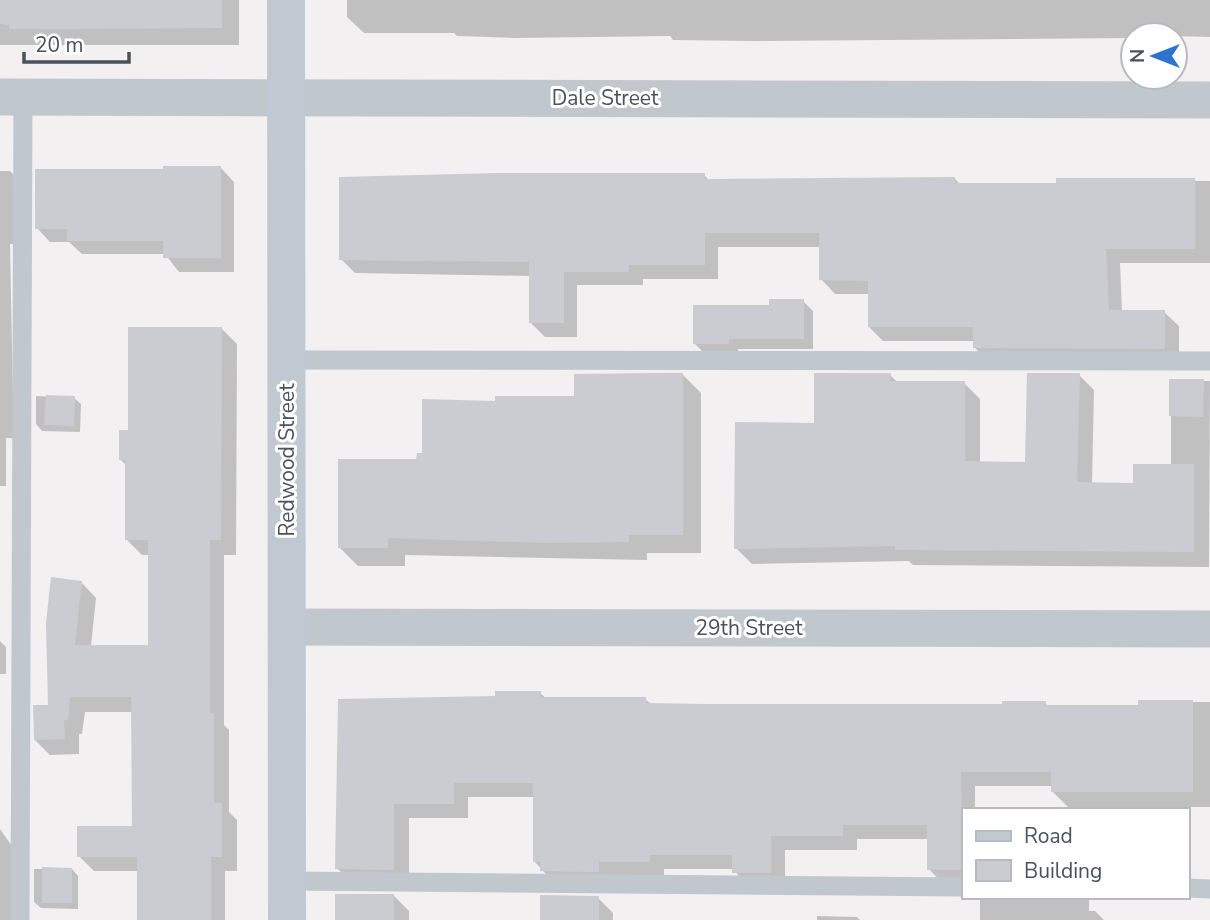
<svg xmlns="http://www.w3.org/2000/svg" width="1210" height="920" viewBox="0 0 1210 920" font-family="'Nunito Sans',sans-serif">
  <rect width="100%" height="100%" fill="#f2f0f0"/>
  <!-- shadow -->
  <g fill="#0003">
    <rect x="0" y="0" width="239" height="45"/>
    <path d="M347,0h863v37l-77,-2v3l-382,3 -78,-1 -3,-4 -156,2 -57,-2 -3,-3h-90l-17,-16z"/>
    <path d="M221,168l13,14v90h-55l-14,-18h-83l-13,-12h-19l-13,-14v-57z"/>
    <path d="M0,171h10l15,16v57h-15l3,154 12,41 -19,-1v48h-6z"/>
    <path d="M704,175l6,6 245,-2 6,6h97v-5l152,1v82h-90l2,49h42l15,14v36h-190l-14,-14v-7h-92l-14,-14v-33h-34l-14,-15v-32h-103v32h-75v6h-66v52h-32l-14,-14v-47l-176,-3 -14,-14z"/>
    <path d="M803,301l10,10v38h-75v5h-33l-10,-10 76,-38z"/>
    <path d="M222,329l15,15 -1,211h-12v170l5,5v82l8,8v51h-12v49h-86v-49h-45l-15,-15 55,-28 -1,-116h-48l-3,22h-3v20l-29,1 -15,-15 15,-34 31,-124 15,16 -5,48h59v-91h-8l-15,-15v-74l-6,-6 9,-28z"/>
    <path d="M682,374l19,19v160h-54v7l-242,-5v11h-47l-18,-18 84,-93 73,-53 79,-5z"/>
    <path d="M890,375l8,8h66l16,16v64l47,1 52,-89 15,15 -2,94h42l37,-18v-85h39l-1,186 -296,-2 -4,-4 -157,3 -16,-16 80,-124z"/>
    <path d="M36,396l38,2 7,6 -1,28 -38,-1 -6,-7z"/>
    <path d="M0,641l6,6v27h-6z"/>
    <path d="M540,693l7,6h98l6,5 353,2 41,-3 4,4h91v-5h70v105h-142l-15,-15v-6h-78v24h-12v74h-20l-14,-15v-30h-72v11h-72v37h-37l-15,-18h-69v7l-108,9 -21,-23v-65h-67v21h-59v66l-57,-1 -15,-15 3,-168 157,-2z"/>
    <path d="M0,829l12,17 4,74h-16z"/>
    <path d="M34,869h38l6,7v33l-37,-1 -7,-6z"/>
    <path d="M394,896l15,15v9h-72z"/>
    <path d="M980,897h109v14h6l9,9h-124z"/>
    <path d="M598,898l15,15v7h-71z"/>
    <path d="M817,916l40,1 3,3h-43z"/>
  </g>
  <!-- building -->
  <g fill="#cbccd2">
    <path d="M0,0h222v28l-213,1v-4l-9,-1z"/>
    <path d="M163,166h58v92h-58v-17h-96v-12h-32v-60h128z"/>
    <path d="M497,173h208v6l250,-2v6h101v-5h139v71h-89l3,61h56v39l-192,-1v-21h-105v-46l-49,-1v-47h-114v32h-76v7h-65v51h-35v-61l-190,-2v-83z"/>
    <path d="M769,299h35v40h-75v5h-36v-39h76z"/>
    <path d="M128,327h94l-1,213h-11v173h4v90h8v54h-11v63h-74v-63h-60v-31h55l-1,-129h-61l-2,23h-4l1,19 -31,1 -1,-35h15l-2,-82 5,-46 31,4 -7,64h73v-105h-23v-80h-6v-30h9z"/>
    <path d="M653,373h30v162h-54v7l-85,1 -156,-5v10h-50v-89h78l1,-6h5v-54l73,2v-5h79v-22z"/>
    <path d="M814,373h77l-1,8h75v80l60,1 2,-89h53l-3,109 56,1v-19h61v88l-299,-2v-4l-161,3 1,-127 79,1z"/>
    <path d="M1169,379h35l-1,38 -34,-1z"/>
    <path d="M46,395l29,1 -1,30 -30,-1z"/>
    <path d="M495,691h46v6h105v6l58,1h298v-3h44v4h92v-5h55v92h-142v-20h-90l2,98h-36v-45h-84v11h-72v37h-39v-18h-82v7h-51v10l-59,-1v-9h-7v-79h-79v21h-60v66l-59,-1 3,-170 157,-3z"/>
    <path d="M42,867l30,1v35h-30z"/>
    <rect x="335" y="894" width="59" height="26"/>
    <path d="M540,895l59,1v24h-59z"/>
  </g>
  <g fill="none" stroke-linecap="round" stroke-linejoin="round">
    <!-- lane -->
    <g stroke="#c0c7cd" stroke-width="19">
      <path d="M287,360l923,1"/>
      <path d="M287,881l676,6"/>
      <path d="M1187,888l23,1"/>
      <path d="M20,920l3,-823"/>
    </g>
    <!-- street -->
    <g stroke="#c0c7cd" stroke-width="37">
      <path d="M0,97l1210,3"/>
      <path d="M288,627l922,2"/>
    </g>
    <!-- secondary -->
    <path stroke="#c0c8d2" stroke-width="38" d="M286,0l1,920"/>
  </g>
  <g text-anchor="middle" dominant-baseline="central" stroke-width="6" stroke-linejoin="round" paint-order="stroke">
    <!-- street labels -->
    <g font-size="21" fill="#4a535c" stroke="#fff">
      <text x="605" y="98">Dale Street</text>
      <text transform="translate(287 460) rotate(-90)">Redwood Street</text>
      <text x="749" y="628">29th Street</text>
    </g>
  </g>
  <!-- legend -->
  <rect x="962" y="808" width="228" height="91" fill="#ffffff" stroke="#b7babe" stroke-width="2"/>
  <rect x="976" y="831" width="35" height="10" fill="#c0c8d2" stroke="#b7babe" stroke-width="2"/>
  <text x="1024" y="843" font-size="21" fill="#4a535c">Road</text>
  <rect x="976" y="860" width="35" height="21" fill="#cbccd2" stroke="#b7babe" stroke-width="2"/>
  <text x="1024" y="878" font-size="21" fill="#4a535c">Building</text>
  <!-- north arrow -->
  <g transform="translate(1154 56) rotate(270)"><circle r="33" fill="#ffffff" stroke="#b7babe" stroke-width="2"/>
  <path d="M0-5L12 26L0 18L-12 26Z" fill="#2d74d0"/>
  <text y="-10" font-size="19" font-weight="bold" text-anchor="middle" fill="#4a535c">N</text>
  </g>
  <!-- scale -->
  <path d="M24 52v10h105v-10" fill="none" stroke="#4a535c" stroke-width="3.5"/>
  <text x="35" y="52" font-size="21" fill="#4a535c" stroke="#ffffff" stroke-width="5" paint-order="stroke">20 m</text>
</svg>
